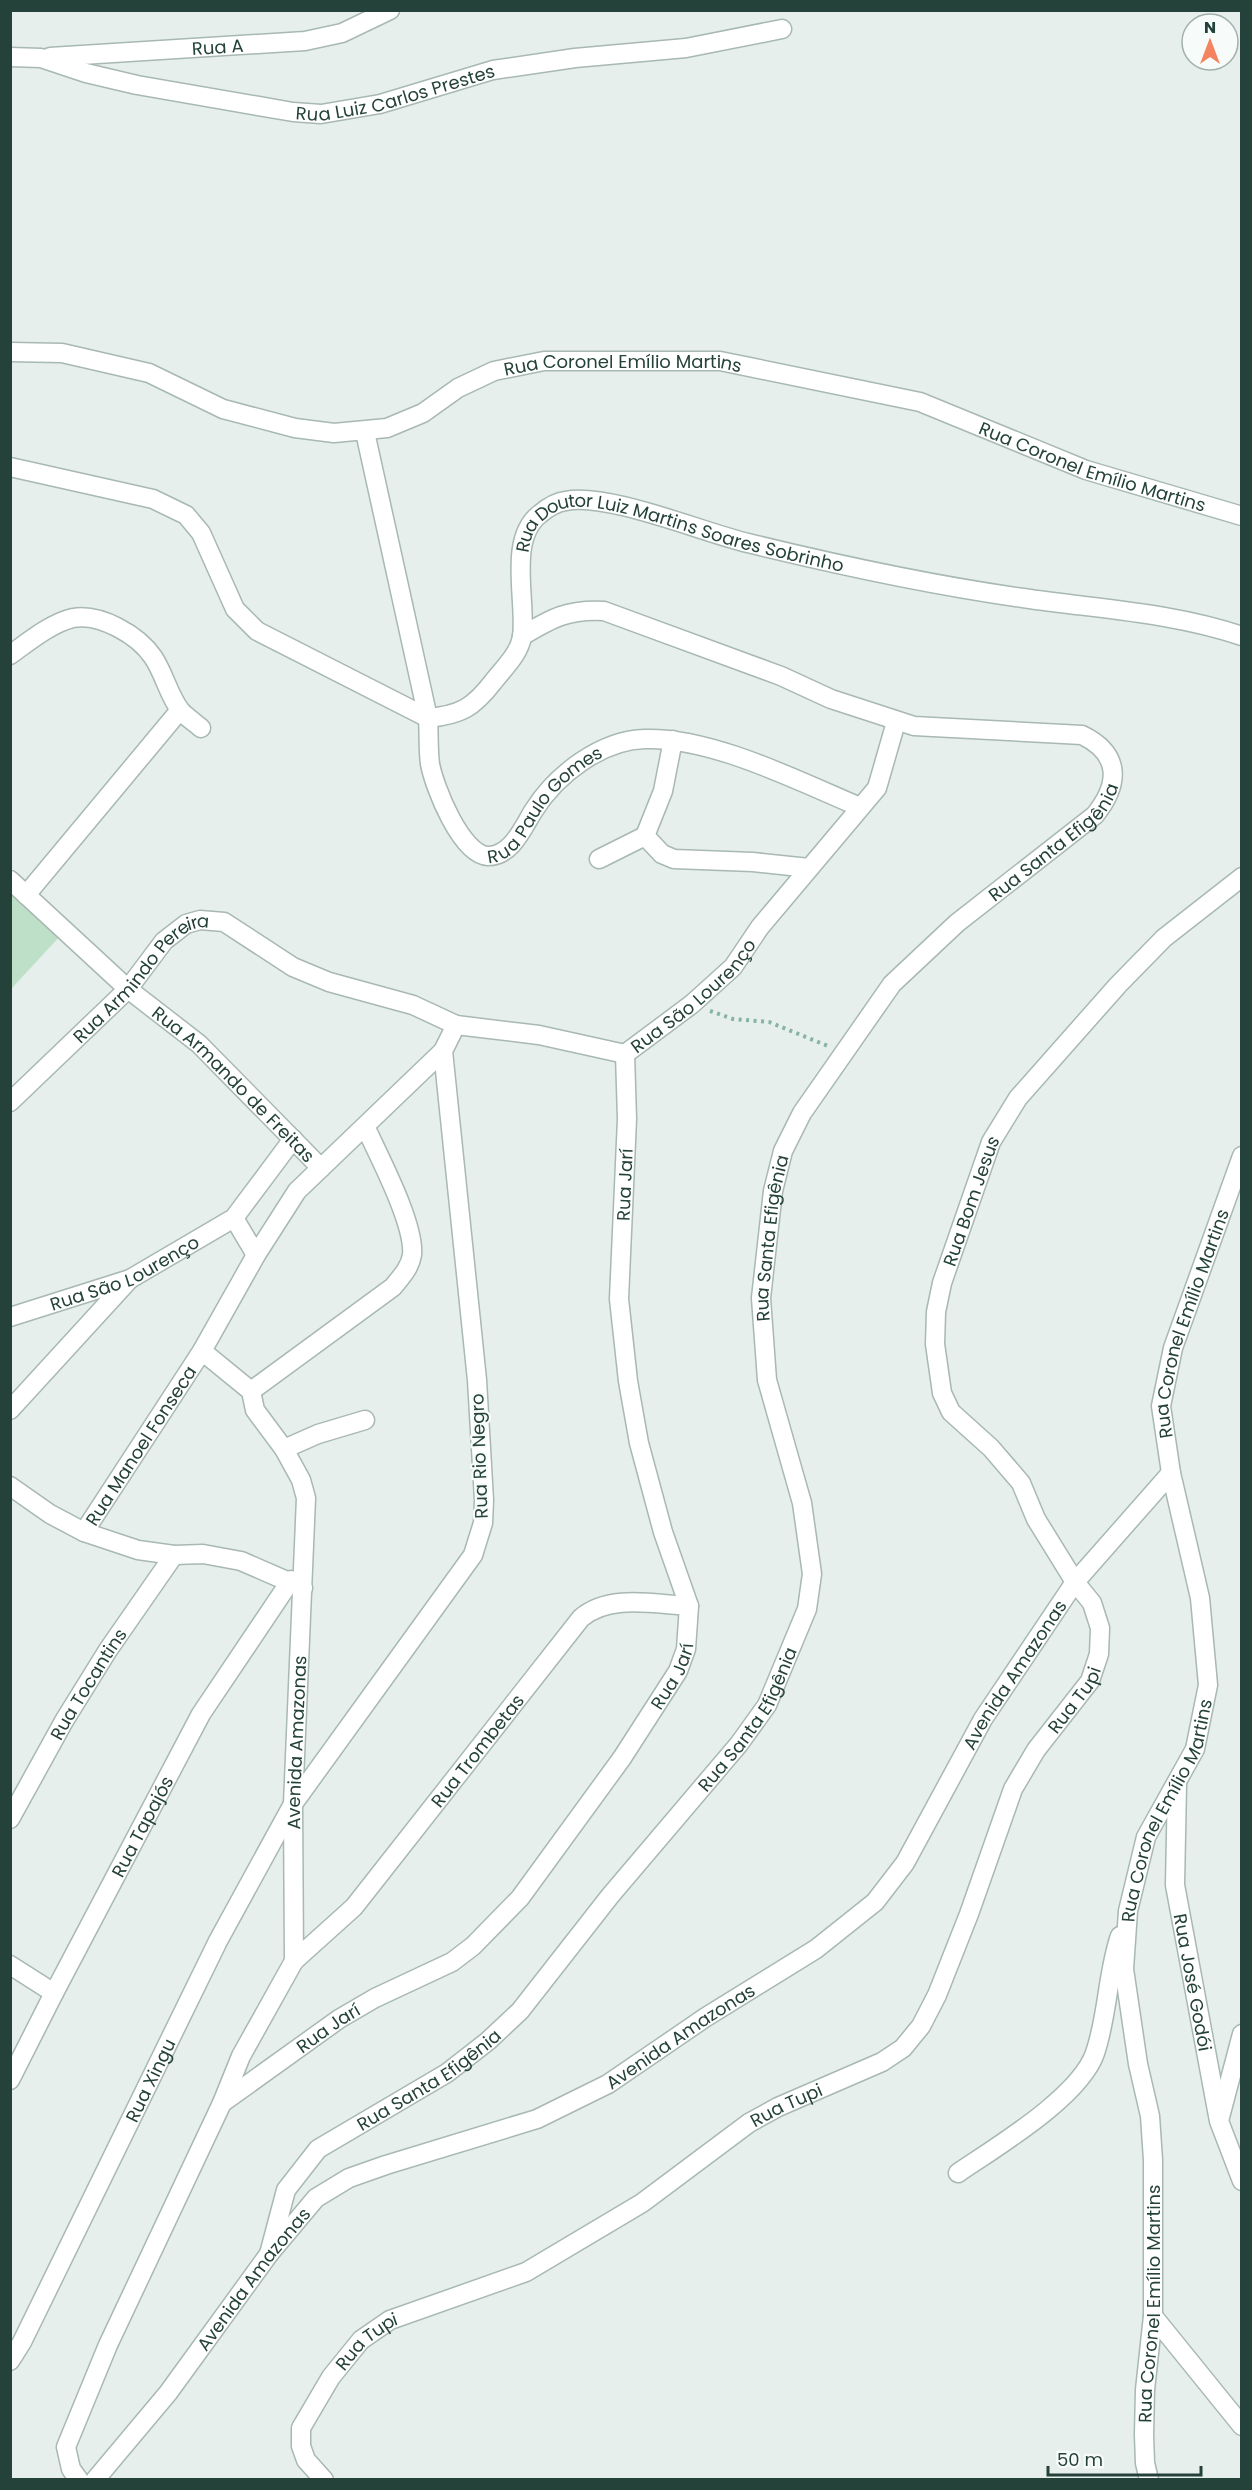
<svg xmlns="http://www.w3.org/2000/svg" width="1252" height="2490" viewBox="0 0 1252 2490" font-family="Poppins,sans-serif">
  <rect width="100%" height="100%" fill="#e6efeb"/>
  <!-- green -->
  <path fill="#bfe0c8" d="M10,886l52,48 -51,55h-1z"/>
  <g fill="none" stroke-linecap="round" stroke-linejoin="round">
    <defs>
      <g id="minor">
        <path id="s1" d="M10,57l31,1 45,15 51,12 156,27 28,2 59,-10 113,-34 82,-12 111,-10 96,-19"/>
        <path id="s2" d="M50,57l255,-16 37,-8 48,-23"/>
        <path id="s3" d="M10,352l52,1 87,20 74,36 72,19 39,5 53,-5 36,-15 35,-25 36,-17 50,-10h176l200,41 166,68 156,46"/>
        <path id="s4" d="M365,432l63,286c1,15 0,31 2,46 4,22 31,91 58,92 24,0 35,-29 46,-46 22,-35 67,-70 111,-71 67,-2 153,42 215,68"/>
        <path id="s5" d="M10,467l143,32 33,16 15,18 34,76 22,22 171,87c32,-3 45,-10 65,-36 11,-14 26,-28 29,-45 5,-35 -15,-98 18,-123 7,-6 17,-12 26,-13 40,-9 139,32 182,42 90,22 183,42 275,55 73,11 148,14 219,38"/>
        <path d="M10,655c18,-13 41,-32 63,-37 27,-5 65,17 80,39 11,16 15,37 27,53 5,6 14,12 21,18"/>
        <path d="M645,836l18,-45 10,-51"/>
        <path d="M599,859l46,-23 17,18 12,5 79,3 56,6"/>
        <path id="s6" d="M10,880l118,109 71,55 122,124"/>
        <path d="M26,895l154,-185"/>
        <path id="s7" d="M10,1102l118,-113 36,-48 22,-17 14,-4 24,2 69,45 36,15 84,23 43,20"/>
        <path d="M234,1218l22,37"/>
        <path id="s8" d="M10,1317l120,-38 104,-61 59,-79"/>
        <path d="M251,1391l142,-104c8,-10 17,-19 19,-32 3,-31 -33,-98 -46,-127"/>
        <path d="M10,1410l119,-130"/>
        <path d="M284,1449l34,-15 47,-14"/>
        <path d="M10,1486l40,28 34,18"/>
        <path id="s9" d="M303,1588l-62,-27 -38,-7 -29,1 -36,-5 -54,-18 118,-181 54,-96 41,-64 146,-140 13,-26 83,10 86,19 67,-50 41,-37 27,-40 117,-139 19,-66"/>
        <path id="s10" d="M1177,1784l-2,101 44,236 23,60"/>
        <path id="s11" d="M10,1819l54,-98 44,-71 66,-95"/>
        <path id="s12" d="M294,1961l60,-54 227,-289c28,-24 72,-14 108,-12"/>
        <path d="M10,1965l44,28"/>
        <path id="s13" d="M10,2080l44,-87 147,-279 90,-134"/>
        <path id="s14" d="M222,2103l117,-84 36,-21 77,-36 21,-16 47,-48 102,-140 56,-87 8,-22 3,-43 -26,-74 -24,-89 -11,-62 -9,-82 8,-180 -2,-65"/>
        <path d="M1220,2117l22,-83"/>
        <path d="M958,2173c38,-26 122,-76 137,-120 13,-38 12,-79 25,-117"/>
        <path id="s15" d="M269,2254l17,-64 32,-41 129,-76 41,-32 32,-30 90,-115 129,-152 28,-39 40,-96 5,-35 -10,-71 -35,-123 -6,-82 12,-107 10,-40 19,-38 90,-129 65,-61 138,-108c25,-31 26,-61 -13,-80l-168,-9 -83,-27 -50,-23 -177,-65c-36,-2 -52,7 -82,25"/>
        <path d="M1153,2316l89,110"/>
        <path id="s16" d="M10,2361l12,-19 196,-401 75,-137 180,-249 10,-32 1,-23 -7,-120 -34,-329"/>
        <path id="s17" d="M79,2480l-8,-11 -5,-22 42,-102 114,-242 19,-47 53,-95 -1,-157 13,-306 -5,-18 -17,-31 -29,-39 -4,-19 -49,-40"/>
        <path id="s18" d="M95,2480l73,-87 101,-139 47,-56 33,-20 37,-13 151,-46 71,-35 98,-67 110,-68 59,-47 30,-39 78,-144 92,-137 96,-109"/>
        <path id="s19" d="M324,2480l-18,-20 -5,-14v-18l30,-51 30,-37 29,-20 136,-48 116,-69 107,-80 29,-16 104,-45 21,-14 18,-22 16,-31 32,-81 44,-125 23,-39 54,-69 9,-27 1,-26 -8,-25 -17,-21 -39,-63 -15,-36 -30,-35 -40,-36 -9,-19 -7,-49 1,-32 6,-29 49,-141 27,-44 100,-113 46,-47 78,-61"/>
        <path id="s20" d="M1149,2480l-4,-17 -1,-28 1,-45 8,-74v-156l-3,-44 -12,-52 -14,-95 4,-58 18,-74 49,-88 13,-64 -8,-87 -29,-125 -10,-67 12,-58 69,-192"/>
      </g>
    </defs>
    <!-- minor casing -->
    <use href="#minor" stroke="#a8b8b2" stroke-width="21"/>
    <!-- path -->
    <path stroke="#86b3a5" stroke-width="4" stroke-dasharray="3 4.5" stroke-linecap="butt" d="M710,1011l23,8 36,3 59,24"/>
    <!-- minor -->
    <use href="#minor" stroke="#fff" stroke-width="18"/>
  </g>
  <g text-anchor="middle" dominant-baseline="central" stroke-width="4.5" stroke-linejoin="round" paint-order="stroke">
    <!-- street labels -->
    <g font-size="18" fill="#24423a" stroke="#f7fbf9">
      <text stroke="none"><textPath href="#s2" startOffset="168">Rua A</textPath></text>
      <text stroke="none"><textPath href="#s1" startOffset="394">Rua Luiz Carlos Prestes</textPath></text>
      <text stroke="none"><textPath href="#s3" startOffset="642">Rua Coronel Emílio Martins</textPath></text>
      <text stroke="none"><textPath href="#s3" startOffset="1128">Rua Coronel Emílio Martins</textPath></text>
      <text stroke="none"><textPath href="#s5" startOffset="909">Rua Doutor Luiz Martins Soares Sobrinho</textPath></text>
      <text stroke="none"><textPath href="#s4" startOffset="531">Rua Paulo Gomes</textPath></text>
      <text stroke="none"><textPath href="#s15" startOffset="1743">Rua Santa Efigênia</textPath></text>
      <text stroke="none"><textPath href="#s7" startOffset="183">Rua Armindo Pereira</textPath></text>
      <text stroke="none"><textPath href="#s9" startOffset="1124">Rua São Lourenço</textPath></text>
      <text stroke="none"><textPath href="#s6" startOffset="303">Rua Armando de Freitas</textPath></text>
      <text stroke="none"><textPath href="#s14" startOffset="1138">Rua Jarí</textPath></text>
      <text stroke="none"><textPath href="#s19" startOffset="1742">Rua Bom Jesus</textPath></text>
      <text stroke="none"><textPath href="#s15" startOffset="1239">Rua Santa Efigênia</textPath></text>
      <text stroke="none"><textPath href="#s8" startOffset="123">Rua São Lourenço</textPath></text>
      <text stroke="none"><textPath href="#s20" startOffset="1185">Rua Coronel Emílio Martins</textPath></text>
      <text stroke="none"><textPath href="#s9" startOffset="332">Rua Manoel Fonseca</textPath></text>
      <text transform="translate(479 1456) rotate(-92)">Rua Rio Negro</text>
      <text stroke="none"><textPath href="#s14" startOffset="634">Rua Jarí</textPath></text>
      <text stroke="none"><textPath href="#s18" startOffset="1264">Avenida Amazonas</textPath></text>
      <text stroke="none"><textPath href="#s11" startOffset="156">Rua Tocantins</textPath></text>
      <text stroke="none"><textPath href="#s19" startOffset="1178">Rua Tupi</textPath></text>
      <text stroke="none"><textPath href="#s15" startOffset="735">Rua Santa Efigênia</textPath></text>
      <text stroke="none"><textPath href="#s17" startOffset="792">Avenida Amazonas</textPath></text>
      <text stroke="none"><textPath href="#s12" startOffset="280">Rua Trombetas</textPath></text>
      <text stroke="none"><textPath href="#s20" startOffset="681">Rua Coronel Emílio Martins</textPath></text>
      <text stroke="none"><textPath href="#s13" startOffset="286">Rua Tapajós</textPath></text>
      <text stroke="none"><textPath href="#s10" startOffset="200">Rua José Godói</textPath></text>
      <text stroke="none"><textPath href="#s14" startOffset="130">Rua Jarí</textPath></text>
      <text stroke="none"><textPath href="#s18" startOffset="760">Avenida Amazonas</textPath></text>
      <text stroke="none"><textPath href="#s15" startOffset="249">Rua Santa Efigênia</textPath></text>
      <text stroke="none"><textPath href="#s16" startOffset="314">Rua Xingu</textPath></text>
      <text stroke="none"><textPath href="#s19" startOffset="656">Rua Tupi</textPath></text>
      <text stroke="none"><textPath href="#s18" startOffset="256">Avenida Amazonas</textPath></text>
      <text stroke="none"><textPath href="#s20" startOffset="177">Rua Coronel Emílio Martins</textPath></text>
      <text stroke="none"><textPath href="#s19" startOffset="170">Rua Tupi</textPath></text>
    </g>
  </g>
  <!-- border -->
  <rect width="1252" height="2490" fill="none" stroke="#24423a" stroke-width="24"/>
  <!-- north arrow -->
  <g transform="translate(1210 42)"><circle r="28" fill="#f7fbf9" stroke="#a3b1ad" stroke-width="1.5"/>
  <path d="M0-4.5L10 22L0 15L-10 22Z" fill="#f4845f"/>
  <text y="-9" font-size="16" font-weight="bold" text-anchor="middle" fill="#24423a">N</text>
  </g>
  <!-- scale -->
  <path d="M1048 2466v9h153v-9" fill="none" stroke="#24423a" stroke-width="3"/>
  <text x="1057" y="2466" font-size="18" fill="#24423a" stroke="#f7fbf9" stroke-width="4.5" paint-order="stroke">50 m</text>
</svg>
